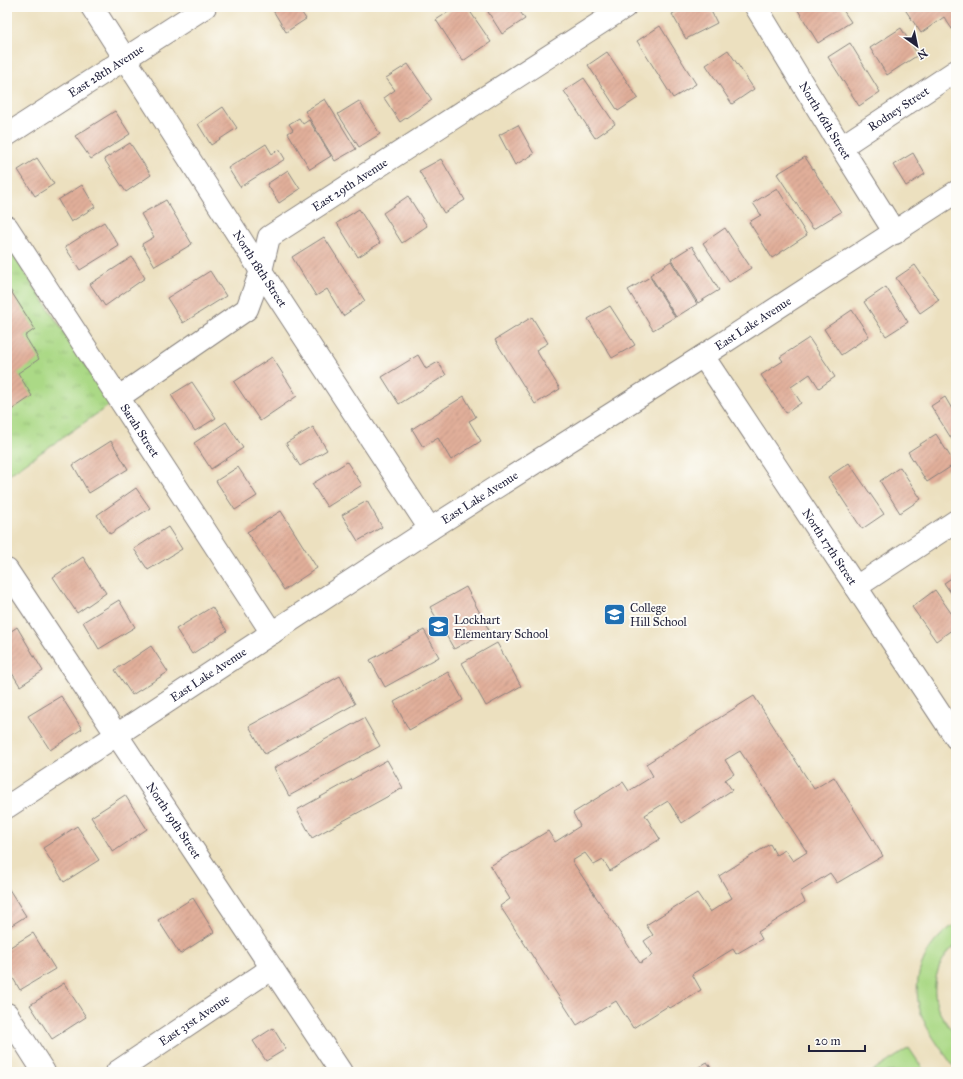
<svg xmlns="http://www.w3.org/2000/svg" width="963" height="1079" viewBox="0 0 963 1079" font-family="'IM FELL Great Primer',serif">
  <defs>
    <pattern id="park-tufts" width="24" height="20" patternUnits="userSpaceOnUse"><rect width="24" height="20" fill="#abd986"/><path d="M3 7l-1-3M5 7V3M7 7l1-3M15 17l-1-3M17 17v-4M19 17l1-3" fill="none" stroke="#93ba75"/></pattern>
    <pattern id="building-hatch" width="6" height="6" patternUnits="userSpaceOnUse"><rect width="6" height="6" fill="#e1af9a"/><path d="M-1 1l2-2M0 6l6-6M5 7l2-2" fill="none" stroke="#c19686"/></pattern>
  </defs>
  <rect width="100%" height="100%" fill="#fdfcf7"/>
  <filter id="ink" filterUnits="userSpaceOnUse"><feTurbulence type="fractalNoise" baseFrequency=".025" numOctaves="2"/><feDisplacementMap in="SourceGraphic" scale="8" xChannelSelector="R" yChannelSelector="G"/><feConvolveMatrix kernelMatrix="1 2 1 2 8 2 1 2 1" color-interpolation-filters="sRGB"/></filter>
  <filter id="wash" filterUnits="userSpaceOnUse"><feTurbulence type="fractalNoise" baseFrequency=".012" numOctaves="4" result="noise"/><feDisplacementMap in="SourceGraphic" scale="16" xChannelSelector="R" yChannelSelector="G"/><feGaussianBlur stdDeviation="0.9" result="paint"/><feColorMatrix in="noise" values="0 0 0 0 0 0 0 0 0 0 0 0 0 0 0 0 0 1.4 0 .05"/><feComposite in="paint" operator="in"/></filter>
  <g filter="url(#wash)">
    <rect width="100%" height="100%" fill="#ece0bf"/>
    <!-- grass -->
    <g fill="#abd986" stroke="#667e60">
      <path d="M956,924v21c-20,16 -27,45 -16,68 4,8 11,15 15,23 4,9 1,25 1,34 -11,-16 -25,-33 -33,-51 -15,-36 0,-76 33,-95z"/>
      <path d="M909,1048l16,24h-53z"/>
    </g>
    <!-- park -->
    <path fill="url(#park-tufts)" stroke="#667e60" d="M7,245l104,159 -104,72z"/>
    <g id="blocks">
      <!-- building -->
      <g fill="url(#building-hatch)" fill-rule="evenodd">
        <path d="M271,7h27l8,12 -20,13z"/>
        <path d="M456,7h11l24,35 -28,19 -27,-41z"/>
        <path d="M485,7h32l8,12 -23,15z"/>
        <path d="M684,7h25l8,16 -31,16 -14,-25z"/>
        <path d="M796,7h45l10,15 -33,21z"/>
        <path d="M956,7v28l-12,-18 -23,16 -17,-25z"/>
        <path d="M660,26l36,58 -23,14 -36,-57z"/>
        <path d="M901,28l17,27 -31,20 -17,-27z"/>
        <path d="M850,43l30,49 -21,14 -31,-49z"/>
        <path d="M728,50l26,39 -22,15 -26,-39z"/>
        <path d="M607,52l31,46 -20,13 -30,-46z"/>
        <path d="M408,64l24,36 -32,22 -16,-24 11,-8 -9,-12z"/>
        <path d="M584,78l31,46 -20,14 -31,-47z"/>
        <path d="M325,99l31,50 -21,12 -30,-50z"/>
        <path d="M359,101l21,33 -21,13 -21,-33z"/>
        <path d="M223,107l14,21 -26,17 -13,-21z"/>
        <path d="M115,111l15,23 -39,25 -16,-23z"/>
        <path d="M299,118l4,6 6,-4 22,36 -21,13 -22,-36 5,-3 -4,-6z"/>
        <path d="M518,125l16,29 -19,11 -16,-30z"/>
        <path d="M130,143l21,32 -25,17 -22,-33z"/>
        <path d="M266,144l6,10 7,-5 6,10 -45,28 -12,-19z"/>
        <path d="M913,153l12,21 -19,12 -13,-21z"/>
        <path d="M805,157l36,55 -28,17 -36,-55z"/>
        <path d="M37,158l17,26 -19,12 -17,-26z"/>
        <path d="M441,159l24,41 -21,13 -25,-42z"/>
        <path d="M288,170l12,19 -21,14 -12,-19z"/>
        <path d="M82,185l13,22 -24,15 -13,-22z"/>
        <path d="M777,188l30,47 -35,23 -23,-36 12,-7 -8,-12z"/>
        <path d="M408,196l19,30 -25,17 -19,-30z"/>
        <path d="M166,200l26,44 -37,22 -13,-22 12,-7 -13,-23z"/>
        <path d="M359,209l21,34 -22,14 -21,-34z"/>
        <path d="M104,222l15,24 -39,24 -15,-23z"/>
        <path d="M725,228l26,40 -22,14 -26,-39z"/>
        <path d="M324,237l41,64 -22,15 -16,-27 -11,7 -24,-39z"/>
        <path d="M692,246l27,44 -21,13 -27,-44z"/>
        <path d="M132,257l13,21 -40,28 -15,-22z"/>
        <path d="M671,261l26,43 -21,13 -26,-42z"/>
        <path d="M915,265l24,35 -19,13 -24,-35z"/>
        <path d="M210,271l16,25 -43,27 -16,-25z"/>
        <path d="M650,277l25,40 -22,13 -25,-40z"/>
        <path d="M7,285l28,44 -10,7 14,23 -21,14 14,23 -25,17z"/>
        <path d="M886,287l22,35 -22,14 -22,-34z"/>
        <path d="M610,306l25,39 -23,13 -24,-39z"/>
        <path d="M852,310l17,26 -28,19 -17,-26z"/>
        <path d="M532,317l16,26 -12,7 24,39 -25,15 -40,-64z"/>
        <path d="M809,338l26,39 -16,11 -9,-14 -19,13 10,16 -15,10 -25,-38 22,-14 -3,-4z"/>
        <path d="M418,355l8,14 12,-7 8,13 -47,29 -17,-27z"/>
        <path d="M272,357l25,39 -37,25 -26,-39z"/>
        <path d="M192,382l24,36 -21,13 -24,-36z"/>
        <path d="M464,396l12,21 -7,4 12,20 -30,19 -13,-22 -15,9 -11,-18z"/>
        <path d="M945,397l7,12 4,-2v39l-25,-40z"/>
        <path d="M226,422l17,26 -32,21 -17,-26z"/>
        <path d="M313,427l14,23 -27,16 -14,-23z"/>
        <path d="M936,434l19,30 -28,18 -19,-30z"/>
        <path d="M111,441l17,28 -39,24 -16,-28z"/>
        <path d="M347,462l15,23 -35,22 -15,-23z"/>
        <path d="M849,463l35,51 -22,15 -34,-52z"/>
        <path d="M238,467l19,29 -22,14 -19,-29z"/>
        <path d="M900,467l21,32 -21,14 -20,-32z"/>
        <path d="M136,488l14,20 -40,26 -13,-19z"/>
        <path d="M367,501l15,26 -24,14 -16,-26z"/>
        <path d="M281,511l36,57 -33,22 -37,-58z"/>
        <path d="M168,527l14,22 -34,21 -14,-21z"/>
        <path d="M83,557l23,36 -29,20 -24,-36z"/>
        <path d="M956,575v25l-12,-17z"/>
        <path d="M466,587l23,43 -35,19 -24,-42z"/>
        <path d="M935,590l21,30v7l-20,14 -24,-34z"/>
        <path d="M119,600l16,27 -36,22 -16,-27z"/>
        <path d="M212,607l15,24 -35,23 -16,-25z"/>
        <path d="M17,627l26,44 -23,15 -13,-21v-31z"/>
        <path d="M424,630l15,27 -54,30 -15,-27z"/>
        <path d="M497,643l24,43 -35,20 -24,-43z"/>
        <path d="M151,646l17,26 -36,23 -17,-25z"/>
        <path d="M448,672l15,28 -54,30 -15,-28z"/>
        <path d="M340,676l15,28 -90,50 -16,-28z"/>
        <path d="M61,696l21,33 -32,21 -22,-34z"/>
        <path d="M754,696l60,93 20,-12 49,79 -46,27 -7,-10 -30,19 5,10 -47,30 4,7 -26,15 -3,-5 -41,25 9,16 -31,18 -2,-2 -35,22 -17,-27 -39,24 -77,-119 10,-7 -20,-33 58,-35 7,11 25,-16 -7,-13 50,-31 6,9 24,-15 -7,-12zM740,751l67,101 -14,9 -8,-11 -9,5 -6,-11 -51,32 13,22 -22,14 -13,-19 -51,32 7,10 -9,6 9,14 -13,8 -68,-102 13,-8 9,12 9,-5 7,11 50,-32 -15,-24 23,-14 14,22 50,-33 -7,-10 9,-6 -9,-14z"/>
        <path d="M364,718l16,28 -91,50 -15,-28z"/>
        <path d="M387,760l16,28 -91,50 -15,-28z"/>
        <path d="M125,795l22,34 -34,23 -22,-35z"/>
        <path d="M77,826l22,34 -35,22 -21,-34z"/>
        <path d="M7,886l19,30 -19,12z"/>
        <path d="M193,898l21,34 -34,22 -22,-34z"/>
        <path d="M33,933l22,36 -35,21 -13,-22v-19z"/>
        <path d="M64,983l22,34 -34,22 -22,-34z"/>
        <path d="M273,1028l13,21 -20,12 -13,-20z"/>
        <path d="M707,1062l7,10h-23z"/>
      </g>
    </g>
  </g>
  <g filter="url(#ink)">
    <use href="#blocks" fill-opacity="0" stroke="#87817d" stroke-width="1"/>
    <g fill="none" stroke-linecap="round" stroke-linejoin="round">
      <defs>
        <g id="minor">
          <path id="s1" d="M92,7l169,264 169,258"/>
          <path id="s2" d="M756,7l85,140 54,86"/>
          <path id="s3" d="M7,135l198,-128"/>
          <path id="s4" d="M841,147l115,-76"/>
          <path id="s5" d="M7,227l265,406"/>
          <path id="s6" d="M703,356l253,382"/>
          <path id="s7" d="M119,397l128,-88 14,-38 8,-34 356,-230"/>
          <path id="s8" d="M7,570l334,502"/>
          <path d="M856,587l100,-66"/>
          <path id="s9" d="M7,807l423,-278 273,-173 253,-164"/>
          <path d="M7,1014l37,58"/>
          <path id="s10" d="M117,1072l155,-104"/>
        </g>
      </defs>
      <!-- minor casing -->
      <use href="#minor" stroke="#87817d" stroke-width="24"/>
      <!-- minor -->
      <use href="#minor" stroke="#fff" stroke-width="22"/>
    </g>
  </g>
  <!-- icons -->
  <defs>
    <symbol id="school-square" viewBox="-11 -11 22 22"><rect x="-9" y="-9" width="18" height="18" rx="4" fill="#1f6fb2" stroke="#fdfcf7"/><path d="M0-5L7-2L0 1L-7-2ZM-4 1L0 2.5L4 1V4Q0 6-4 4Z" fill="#fff"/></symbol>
  </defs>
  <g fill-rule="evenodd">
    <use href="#school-square" x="602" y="602" width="25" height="25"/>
    <use href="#school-square" x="426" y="614" width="25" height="25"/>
  </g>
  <g text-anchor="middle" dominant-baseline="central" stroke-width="4" stroke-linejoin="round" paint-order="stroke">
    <!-- street labels -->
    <g font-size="12" fill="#22223b" stroke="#fdfcf7">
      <text stroke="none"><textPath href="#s3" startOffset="118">East 28th Avenue</textPath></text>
      <text stroke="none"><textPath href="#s4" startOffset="69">Rodney Street</textPath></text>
      <text stroke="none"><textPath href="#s2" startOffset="133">North 16th Street</textPath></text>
      <text stroke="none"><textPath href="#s7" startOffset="327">East 29th Avenue</textPath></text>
      <text stroke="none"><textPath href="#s1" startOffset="311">North 18th Street</textPath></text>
      <text stroke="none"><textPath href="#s9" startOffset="889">East Lake Avenue</textPath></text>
      <text stroke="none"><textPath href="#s5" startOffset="243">Sarah Street</textPath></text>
      <text stroke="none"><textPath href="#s9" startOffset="565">East Lake Avenue</textPath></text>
      <text stroke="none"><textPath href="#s6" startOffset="229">North 17th Street</textPath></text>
      <text stroke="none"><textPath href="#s9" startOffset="241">East Lake Avenue</textPath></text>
      <text stroke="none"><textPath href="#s8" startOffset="301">North 19th Street</textPath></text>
      <text stroke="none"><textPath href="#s10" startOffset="93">East 31st Avenue</textPath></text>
    </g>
    <!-- poi labels -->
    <g font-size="12" fill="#22223b" stroke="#fdfcf7" text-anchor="start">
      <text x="630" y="608">College<tspan x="630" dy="14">Hill School</tspan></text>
      <text x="454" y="620">Lockhart<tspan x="454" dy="14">Elementary School</tspan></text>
    </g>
  </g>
  <!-- margin -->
  <rect width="963" height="1079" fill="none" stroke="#fdfcf7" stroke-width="24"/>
  <!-- north arrow -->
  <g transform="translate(917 46) rotate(147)" stroke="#fdfcf7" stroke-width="3" paint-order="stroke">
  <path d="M0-3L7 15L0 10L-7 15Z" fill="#22223b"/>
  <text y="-6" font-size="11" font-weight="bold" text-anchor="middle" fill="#22223b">N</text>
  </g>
  <!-- scale -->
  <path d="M809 1045v6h56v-6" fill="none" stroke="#22223b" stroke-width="2"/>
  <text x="815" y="1045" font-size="12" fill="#22223b" stroke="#fdfcf7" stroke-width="3" paint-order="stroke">20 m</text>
</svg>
